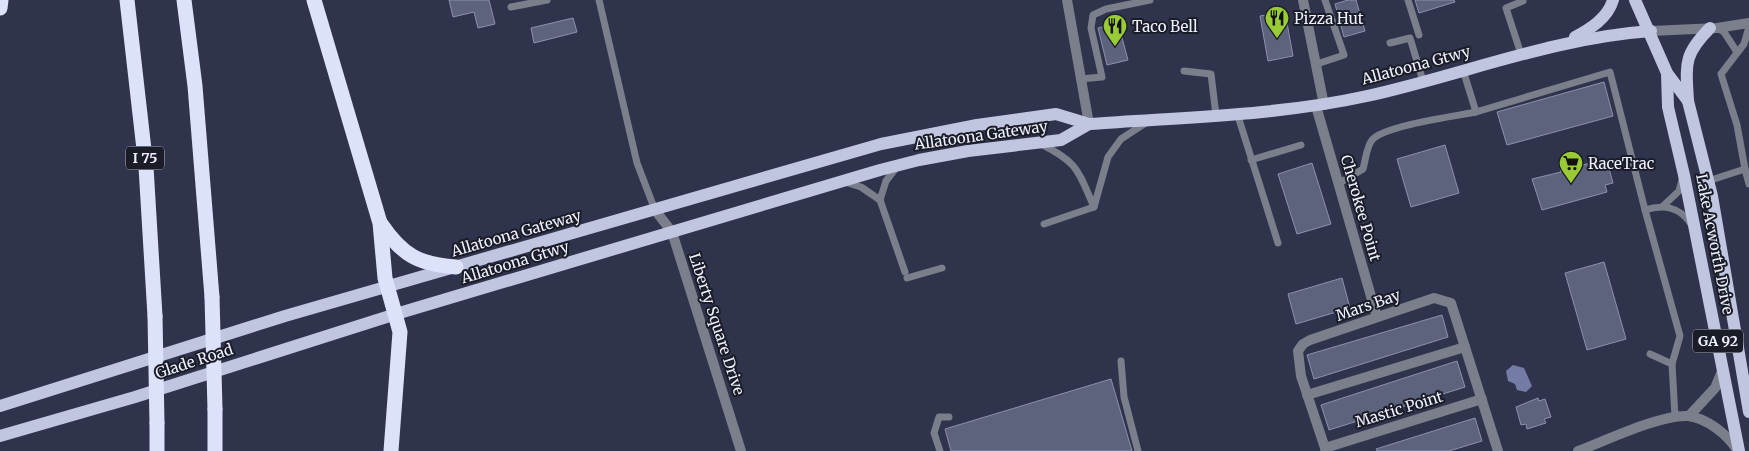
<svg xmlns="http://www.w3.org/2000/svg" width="1749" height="451" viewBox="0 0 1749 451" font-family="Merriweather,serif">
  <rect width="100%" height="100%" fill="#30334c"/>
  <!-- water -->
  <path fill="#747ba5" d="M1513,365l11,3 8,18 -6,6 -9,-2 -2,-6 -7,-3 -2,-10z"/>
  <!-- building -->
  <g fill="#5d627d" stroke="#8c91ae">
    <path d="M449,0h40l6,24 -17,4 -4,-16 -21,5z"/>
    <path d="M1348,0h8l9,31 -21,6 -9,-33z"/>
    <path d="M1415,0h39l1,2 -36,11z"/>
    <path d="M1285,12l8,44 -25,5 -8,-45z"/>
    <path d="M573,18l4,14 -43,11 -3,-15z"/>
    <path d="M1118,23l10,37 -21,5 -9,-37z"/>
    <path d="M1604,82l9,34 -106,29 -10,-33z"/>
    <path d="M1445,145l14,48 -48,14 -14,-48z"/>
    <path d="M1577,158l2,8 19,-5 1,6 9,-2 5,18 -8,2 2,7 -65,18 -10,-31 29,-7 -2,-9z"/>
    <path d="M1312,163l19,61 -34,10 -19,-60z"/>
    <path d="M1604,262l22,77 -39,11 -22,-77z"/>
    <path d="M1342,278l8,30 -54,16 -8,-30z"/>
    <path d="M1442,315l6,22 -134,42 -7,-24z"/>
    <path d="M1457,361l8,26 -136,43 -8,-25z"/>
    <path d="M1111,379l21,72h-181l-6,-22z"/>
    <path d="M1538,398l1,3 6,-2 6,18 -7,2 2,4 -19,6 -1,-5 -5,1 -5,-18z"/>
    <path d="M1475,418l7,23 -33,10h-72l-1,-2z"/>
  </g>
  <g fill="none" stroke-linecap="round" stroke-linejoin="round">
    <!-- service -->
    <g stroke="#7b7e8b" stroke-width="7">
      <path d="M599,0l38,163 18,47"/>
      <path d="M1408,0l11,35"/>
      <path d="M511,7l36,-7"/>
      <path d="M1717,28l7,4 13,20"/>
      <path d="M1390,43l20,-5 13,43"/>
      <path d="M1521,54l-15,-46 17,-7"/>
      <path d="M1317,64l27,-9 -19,-55"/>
      <path d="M1463,70l13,42 134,-40 35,138c18,-6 35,-3 46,14"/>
      <path d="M1184,71l27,3 5,41"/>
      <path d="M1080,79l22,-2 -11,-49 2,-13 13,-6 44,-9"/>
      <path d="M1237,113l41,130"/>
      <path d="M1041,144c38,19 37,27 53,63l14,-50 13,-18 26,-17"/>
      <path d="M1251,160l50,-15"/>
      <path d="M1745,169l-8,-44 -16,-51 23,-30 5,-17"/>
      <path d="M1708,181l37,-12 4,15"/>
      <path d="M845,182l16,5 19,13 6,-19 10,-13"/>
      <path d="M1338,184l25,-15c3,-10 3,-21 9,-29 11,-14 83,-24 104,-28"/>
      <path d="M880,200l25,72"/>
      <path d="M1663,206l16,-15 3,-11"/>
      <path d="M1645,210l35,126 -8,28 3,53"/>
      <path d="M1044,224l50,-17"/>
      <path d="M907,278l35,-10"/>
      <path d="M1650,354l22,10"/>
      <path d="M1121,361l3,36 14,54"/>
      <path d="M940,451l-6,-18 5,-16h10"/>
    </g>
    <!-- minor -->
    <g stroke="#7b7e8b" stroke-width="10">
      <path d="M1067,0l22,124"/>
      <path d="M1303,0l21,105"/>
      <path d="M1316,106l61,211"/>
      <path d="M655,210l17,22 69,219"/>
      <path d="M1307,395l158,-48"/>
      <path d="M1689,416l26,-28 8,-19"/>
      <path d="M1325,448l157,-49"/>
      <path d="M1326,451l-25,-75 -3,-25 5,-7 7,-4 124,-42 17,5 47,148"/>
      <path d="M1578,451c27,-10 83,-37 110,-35 19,2 40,19 49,34"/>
    </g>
    <!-- tertiary -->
    <path stroke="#7b7e8b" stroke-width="10" d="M1651,31l66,-3 32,-5"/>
    <!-- primary -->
    <g stroke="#c0c6e0" stroke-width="12">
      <path d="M1635,0l32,73 21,28 24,95 37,216"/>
      <path d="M1575,37c15,-8 33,-19 38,-37"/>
      <path d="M1667,73l1,34 16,68 55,276"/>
      <path d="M1688,101c-2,-37 -5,-46 22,-73"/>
      <path d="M0,406l285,-90 596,-172 96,-19 79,-11 33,10c93,-7 187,-8 278,-28 95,-21 185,-58 284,-65"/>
      <path d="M0,436l135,-39 261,-83 484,-144 39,-10 49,-9 93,-11 28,-16"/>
    </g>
    <!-- motorway -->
    <g stroke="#dde2fb" stroke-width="15">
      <path d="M127,0l19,167 9,149"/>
      <path d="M184,0l11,86 17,211"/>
      <path d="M314,0l66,223 5,55 15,54 -9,119"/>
      <path d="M0,8l1,-8"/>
      <path d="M381,224c21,31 37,40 75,43"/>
      <path d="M157,451v-28"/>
      <path d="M215,451v-42"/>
    </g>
    <!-- motorway-bridge -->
    <g stroke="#dde2fb" stroke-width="15">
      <path d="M212,297l3,112"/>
      <path d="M155,316l2,107"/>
    </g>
  </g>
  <!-- icons -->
  <defs>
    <symbol id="restaurant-pin" viewBox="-11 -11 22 30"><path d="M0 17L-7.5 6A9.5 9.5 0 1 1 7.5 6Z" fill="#99cb35" stroke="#1a1c27"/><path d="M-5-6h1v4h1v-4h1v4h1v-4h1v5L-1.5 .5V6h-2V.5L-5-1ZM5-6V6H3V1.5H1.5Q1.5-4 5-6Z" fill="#111"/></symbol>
    <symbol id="supermarket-pin" viewBox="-11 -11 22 30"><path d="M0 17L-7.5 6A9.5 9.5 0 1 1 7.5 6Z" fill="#99cb35" stroke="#1a1c27"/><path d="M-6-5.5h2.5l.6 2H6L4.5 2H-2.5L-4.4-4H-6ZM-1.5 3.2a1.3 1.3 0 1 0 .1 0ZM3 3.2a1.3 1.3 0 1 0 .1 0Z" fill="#111"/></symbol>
  </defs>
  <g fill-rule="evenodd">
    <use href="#restaurant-pin" x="1263" y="4" width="28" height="38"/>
    <use href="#restaurant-pin" x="1101" y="12" width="28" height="38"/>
    <use href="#supermarket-pin" x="1557" y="149" width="28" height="38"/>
  </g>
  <g text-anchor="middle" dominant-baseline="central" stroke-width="4" stroke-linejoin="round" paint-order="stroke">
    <!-- shield labels -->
    <g fill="#1a1c27" stroke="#aeb1bd" stroke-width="1">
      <rect x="126" y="146.5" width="38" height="23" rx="4"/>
      <rect x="1693" y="329.5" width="50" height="23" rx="4"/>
    </g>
    <g font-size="14" font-weight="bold" fill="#eef1fd">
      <text x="145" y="158">I 75</text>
      <text x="1718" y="341">GA 92</text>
    </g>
    <!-- poi labels -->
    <g font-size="15" fill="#eef1fd" stroke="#1a1c27" text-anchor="start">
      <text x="1294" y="18">Pizza Hut</text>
      <text x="1132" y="26">Taco Bell</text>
      <text x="1588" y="163">RaceTrac</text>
    </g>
    <!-- street labels -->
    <g font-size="15" fill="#eef1fd" stroke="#1a1c27">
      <text transform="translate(1416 65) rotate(-15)">Allatoona Gtwy</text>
      <text transform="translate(981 135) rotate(-8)">Allatoona Gateway</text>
      <text transform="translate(1361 208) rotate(74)">Cherokee Point</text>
      <text transform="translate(516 233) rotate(-16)">Allatoona Gateway</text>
      <text transform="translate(1715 244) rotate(79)">Lake Acworth Drive</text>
      <text transform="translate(515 262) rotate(-17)">Allatoona Gtwy</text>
      <text transform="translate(1368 305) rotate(-19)">Mars Bay</text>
      <text transform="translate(717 324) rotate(72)">Liberty Square Drive</text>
      <text transform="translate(194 361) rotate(-18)">Glade Road</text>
      <text transform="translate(1399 409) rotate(-17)">Mastic Point</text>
    </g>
  </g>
</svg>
